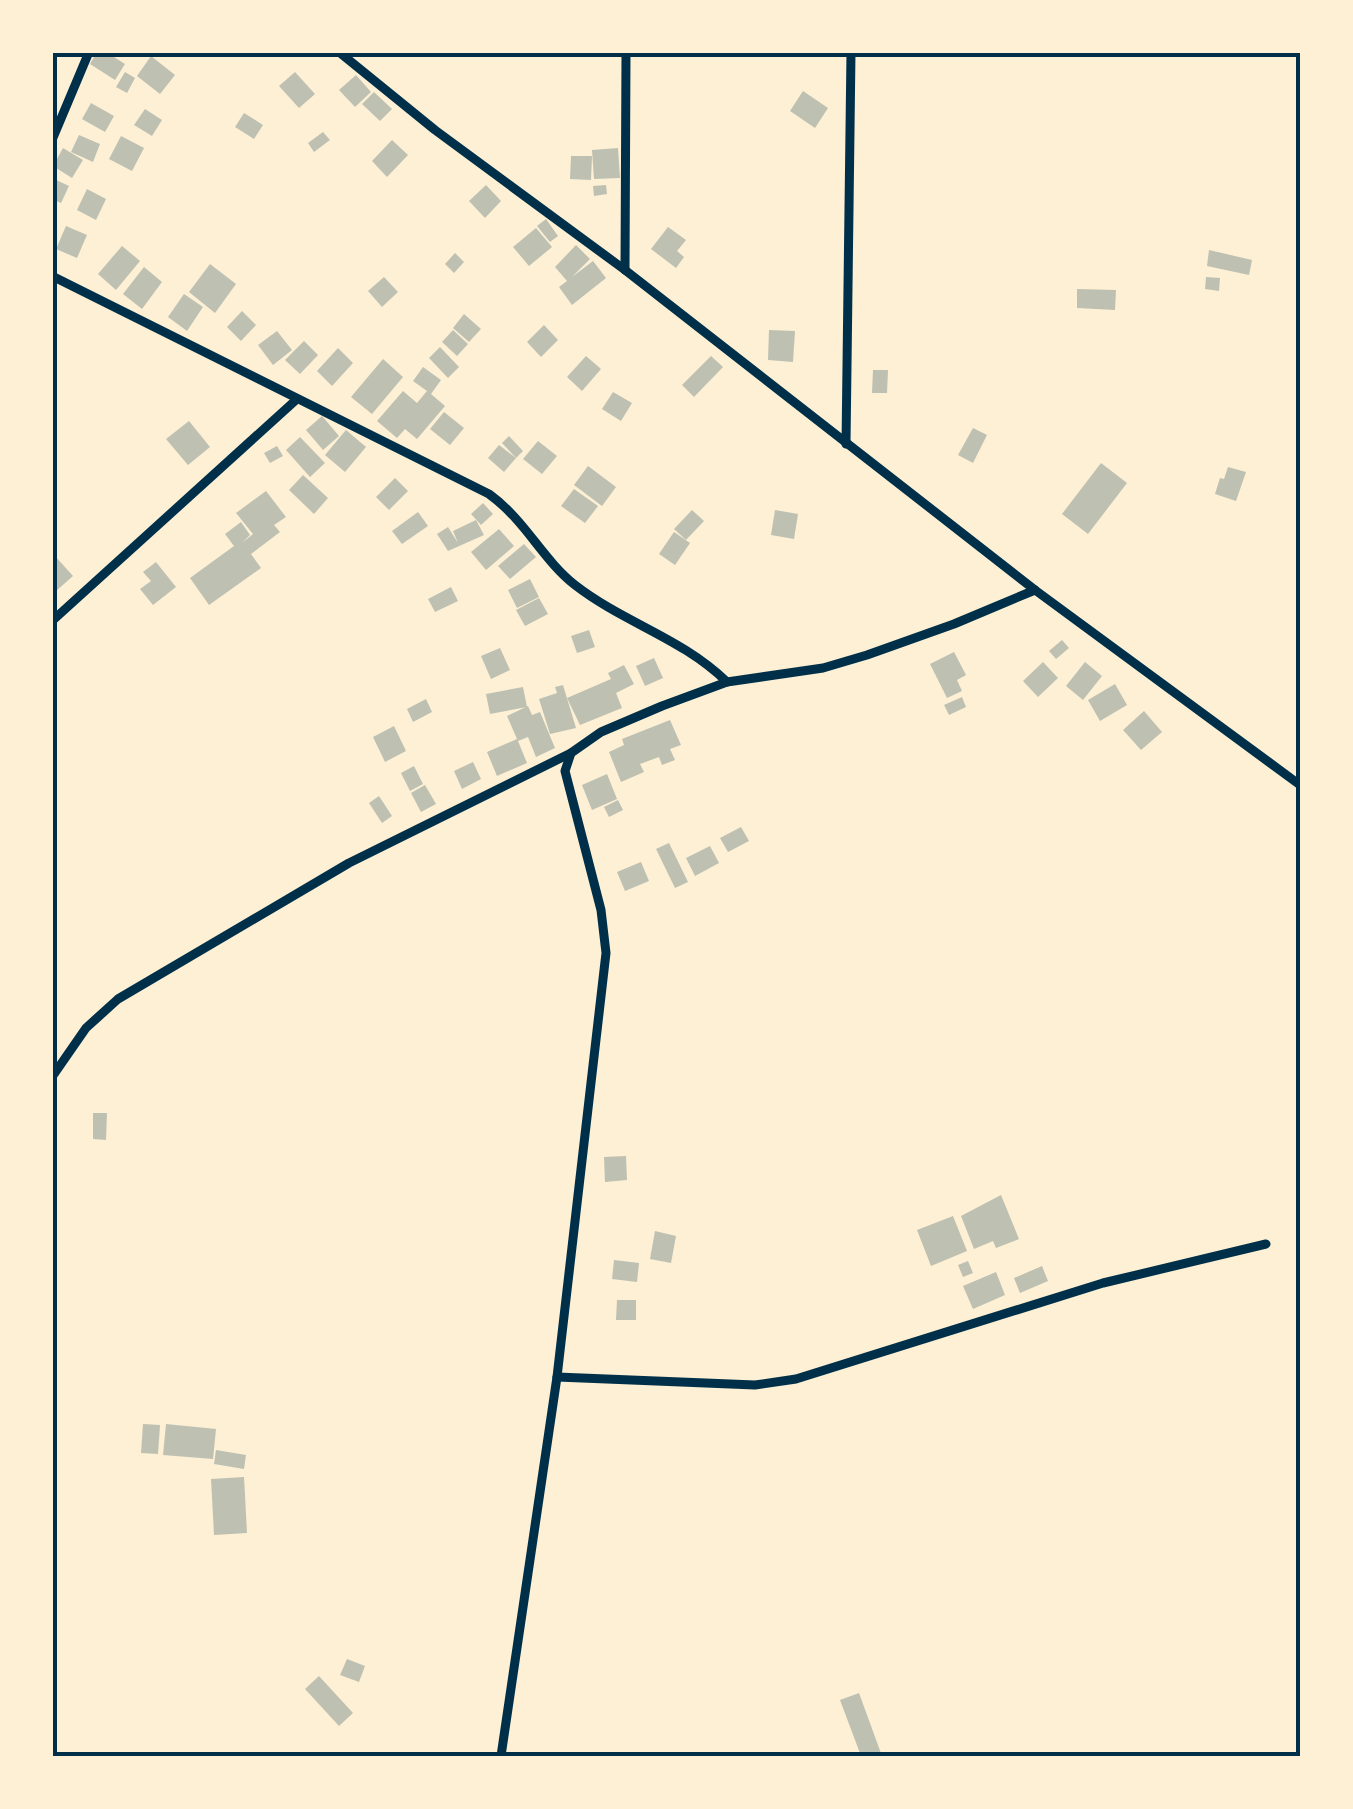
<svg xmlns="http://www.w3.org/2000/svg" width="1353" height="1809" viewBox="0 0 1353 1809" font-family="Figtree,sans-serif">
  <rect width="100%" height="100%" fill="#fdf0d5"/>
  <!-- building -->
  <g fill="#bec0b2">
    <path d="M97,52h9l19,12 -10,16 -25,-16z"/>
    <path d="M151,56l24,19 -15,19 -23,-18z"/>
    <path d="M125,72l10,6 -8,15 -11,-6z"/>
    <path d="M295,72l20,22 -16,14 -20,-22z"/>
    <path d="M356,75l15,17 -16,15 -16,-17z"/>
    <path d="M803,91l25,17 -13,20 -25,-17z"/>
    <path d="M374,92l18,17 -12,12 -18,-17z"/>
    <path d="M91,103l23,13 -9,16 -23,-13z"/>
    <path d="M145,109l17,11 -10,16 -18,-11z"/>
    <path d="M244,113l19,12 -9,14 -19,-12z"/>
    <path d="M323,132l7,8 -16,12 -6,-9z"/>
    <path d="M79,135l21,9 -7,18 -22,-10z"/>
    <path d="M121,136l23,12 -12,23 -23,-12z"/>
    <path d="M392,140l16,15 -21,22 -15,-16z"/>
    <path d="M63,148l20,12 -11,18 -19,-12z"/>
    <path d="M618,148l2,30 -26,1 -2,-29z"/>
    <path d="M571,156h21l-1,24 -21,-1z"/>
    <path d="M52,178l17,8 -8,17 -9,-4z"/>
    <path d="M486,185l15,16 -16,17 -16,-17z"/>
    <path d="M606,185l1,9 -13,2 -1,-10z"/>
    <path d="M87,189l19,10 -10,21 -19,-10z"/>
    <path d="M546,219l12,17 -8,6 -13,-16z"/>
    <path d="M66,226l21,9 -10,23 -21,-9z"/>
    <path d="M668,227l18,13 -9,11 7,6 -8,11 -25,-19z"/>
    <path d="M536,228l16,19 -23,19 -16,-19z"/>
    <path d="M576,245l14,14 -18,18 21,-16 13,17 -34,27 -13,-18 8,-6 -12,-14z"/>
    <path d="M122,246l18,15 -24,29 -18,-16z"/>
    <path d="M1209,250l43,10 -3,15 -42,-9z"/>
    <path d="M455,253l9,9 -10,11 -9,-9z"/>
    <path d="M210,264l26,20 -21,29 -26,-21z"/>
    <path d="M144,267l18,15 -20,27 -19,-15z"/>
    <path d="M384,277l14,15 -16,15 -14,-16z"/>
    <path d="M1206,277l14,1 -1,13 -14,-2z"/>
    <path d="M1077,289l39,1 -1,20 -38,-2z"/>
    <path d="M184,294l19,13 -16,24 -19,-14z"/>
    <path d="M242,311l14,14 -15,16 -14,-14z"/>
    <path d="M464,314l17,15 -12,13 -16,-14z"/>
    <path d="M544,325l14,15 -17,17 -14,-15z"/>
    <path d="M453,330l15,14 -11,12 -15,-14z"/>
    <path d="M769,330l26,1 -2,31 -25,-2z"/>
    <path d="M277,331l15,19 -19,15 -15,-20z"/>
    <path d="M304,341l14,14 -18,19 -15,-14z"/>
    <path d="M440,347l19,20 -11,11 -19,-20z"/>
    <path d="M338,348l15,15 -21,23 -15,-15z"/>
    <path d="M586,356l15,13 -19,22 -15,-14z"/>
    <path d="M711,356l12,11 -29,30 -12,-12z"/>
    <path d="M383,359l20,18 -31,37 -21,-17z"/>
    <path d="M423,367l18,13 -10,14 14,12 -28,33 -12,-10 -8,9 -20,-17 26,-30 14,12 10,-12 -14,-10z"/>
    <path d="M873,370h15l-1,23h-15z"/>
    <path d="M613,392l19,11 -11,18 -19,-12z"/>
    <path d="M444,412l20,16 -14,17 -20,-16z"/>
    <path d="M322,416l17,20 -16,14 -17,-20z"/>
    <path d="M189,421l21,26 -22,18 -22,-26z"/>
    <path d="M973,428l14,7 -14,28 -15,-8z"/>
    <path d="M346,430l20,17 -21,25 -20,-17z"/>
    <path d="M509,436l14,15 -7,7 -14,-15z"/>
    <path d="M300,437l25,26 -15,14 -24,-27z"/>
    <path d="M538,441l19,15 -15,18 -19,-15z"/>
    <path d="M499,445l17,13 -12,14 -16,-14z"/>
    <path d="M277,446l6,10 -13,7 -6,-10z"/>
    <path d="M1101,463l26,20 -39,51 -26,-20z"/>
    <path d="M588,466l28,21 -14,19 -28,-21z"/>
    <path d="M1228,467l18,5 -10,29 -21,-7 5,-16 4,1z"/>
    <path d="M303,475l25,23 -14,16 -25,-24z"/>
    <path d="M395,478l13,13 -19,19 -13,-13z"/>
    <path d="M574,489l24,17 -13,17 -24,-17z"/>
    <path d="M266,491l20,26 -12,8 6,7 -29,22 10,14 -52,37 -19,-27 44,-32 -9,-12 16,-12 9,13 -8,8 11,-9 -17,-21z"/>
    <path d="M483,503l10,11 -12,11 -10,-11z"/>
    <path d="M692,510l12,11 -18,19 -12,-11z"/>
    <path d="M775,510l23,4 -4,25 -23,-4z"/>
    <path d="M418,512l10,14 -26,18 -10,-13z"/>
    <path d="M476,520l8,15 -36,16 -11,-17 11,-7 10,16 -5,-12z"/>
    <path d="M499,529l15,17 -28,24 -15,-18z"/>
    <path d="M674,532l16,11 -15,22 -16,-11z"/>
    <path d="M524,544l12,13 -26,22 -12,-13z"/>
    <path d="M55,556l18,20 -17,15 -4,-3z"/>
    <path d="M156,562l20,25 -23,18 -13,-16 11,-8 -8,-9z"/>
    <path d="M530,579l9,18 -22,11 -9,-18z"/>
    <path d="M451,587l7,14 -23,11 -7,-13z"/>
    <path d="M539,598l9,16 -23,12 -9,-16z"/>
    <path d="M589,630l6,17 -18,6 -6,-17z"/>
    <path d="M1062,640l7,8 -13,11 -7,-8z"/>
    <path d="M500,648l10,22 -19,9 -10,-23z"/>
    <path d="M954,652l12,23 -9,5 5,11 -15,7 -17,-34z"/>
    <path d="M654,658l9,20 -18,8 -9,-20z"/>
    <path d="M1043,662l15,16 -20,19 -15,-16z"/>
    <path d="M1085,662l17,14 -19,24 -17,-14z"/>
    <path d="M624,665l10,19 -18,9 6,15 -42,17 -13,-27 44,-19 -3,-6z"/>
    <path d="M1115,684l12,21 -27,16 -12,-21z"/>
    <path d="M563,685l13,43 -26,6 -11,-35 18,-6 -2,-6z"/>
    <path d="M523,687l4,20 -37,7 -4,-20z"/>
    <path d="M962,697l4,10 -17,8 -5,-10z"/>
    <path d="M426,699l6,13 -19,10 -6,-13z"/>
    <path d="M528,706l4,9 8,-3 15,36 -19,9 -8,-20 -10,4 9,22 -30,13 -10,-24 30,-13 -10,-23z"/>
    <path d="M1144,711l18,21 -21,18 -18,-20z"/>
    <path d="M670,720l11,25 -11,4 5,11 -13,5 -3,-8 -19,7 4,8 -23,10 -12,-30 15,-7 -2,-6z"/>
    <path d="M394,726l12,25 -21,11 -12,-25z"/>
    <path d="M473,762l8,17 -19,10 -8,-18z"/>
    <path d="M414,766l9,18 -13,7 -9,-18z"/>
    <path d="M607,774l10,25 -25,11 -10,-25z"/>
    <path d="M425,785l11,19 -15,8 -10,-19z"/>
    <path d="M379,796l13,20 -10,7 -13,-20z"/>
    <path d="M618,800l5,10 -14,7 -5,-10z"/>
    <path d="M741,827l8,14 -21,11 -8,-14z"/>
    <path d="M669,843l19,39 -13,6 -19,-39z"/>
    <path d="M710,846l9,17 -24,13 -9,-18z"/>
    <path d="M641,862l8,19 -24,10 -8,-19z"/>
    <path d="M93,1113h14l-1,27 -13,-1z"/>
    <path d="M626,1156l1,24 -22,2 -1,-25z"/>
    <path d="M1001,1195l18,44 -23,9 -3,-7 -19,8 -13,-33z"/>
    <path d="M953,1216l14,35 -36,15 -14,-36z"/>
    <path d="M655,1231l21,5 -5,27 -21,-4z"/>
    <path d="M614,1260l25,3 -2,19 -25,-3z"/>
    <path d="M968,1261l5,12 -10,4 -5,-12z"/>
    <path d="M1042,1266l6,15 -28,12 -6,-15z"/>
    <path d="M996,1272l9,23 -32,14 -10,-23z"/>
    <path d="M617,1300h19v20h-20z"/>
    <path d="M143,1424l17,1 -2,29 -17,-1z"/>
    <path d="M166,1424l50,5 -3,30 -50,-4z"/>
    <path d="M216,1450l30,5 -2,14 -30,-5z"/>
    <path d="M244,1477l3,56 -33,2 -3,-56z"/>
    <path d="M347,1659l18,7 -6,16 -19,-7z"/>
    <path d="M319,1676l34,37 -14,13 -34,-37z"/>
    <path d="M859,1693l23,63h-21l-21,-56z"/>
  </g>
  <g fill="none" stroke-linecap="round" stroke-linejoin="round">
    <!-- minor -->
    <g stroke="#003049" stroke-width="9">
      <path d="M339,52l96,78 190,140 410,320 265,195"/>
      <path d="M52,140l37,-88"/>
      <path d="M625,270l1,-218"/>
      <path d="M52,276l437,218c37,27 53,65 86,91 49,38 107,53 152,97"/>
      <path d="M846,444l5,-392"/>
      <path d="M52,621l245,-222"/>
      <path d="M52,1077l34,-49 32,-29 231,-136 222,-110"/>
      <path d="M557,1377l198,8 41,-6 307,-96 163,-39"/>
      <path d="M501,1756l56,-379 49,-424 -5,-43 -36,-139 6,-18 30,-21 61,-26 65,-24 96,-14 44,-13 87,-31 81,-34"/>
    </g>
  </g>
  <!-- border -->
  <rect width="1353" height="1809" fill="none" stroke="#fdf0d5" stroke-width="110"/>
  <rect x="55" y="55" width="1243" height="1699" fill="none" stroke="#003049" stroke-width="4"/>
</svg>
